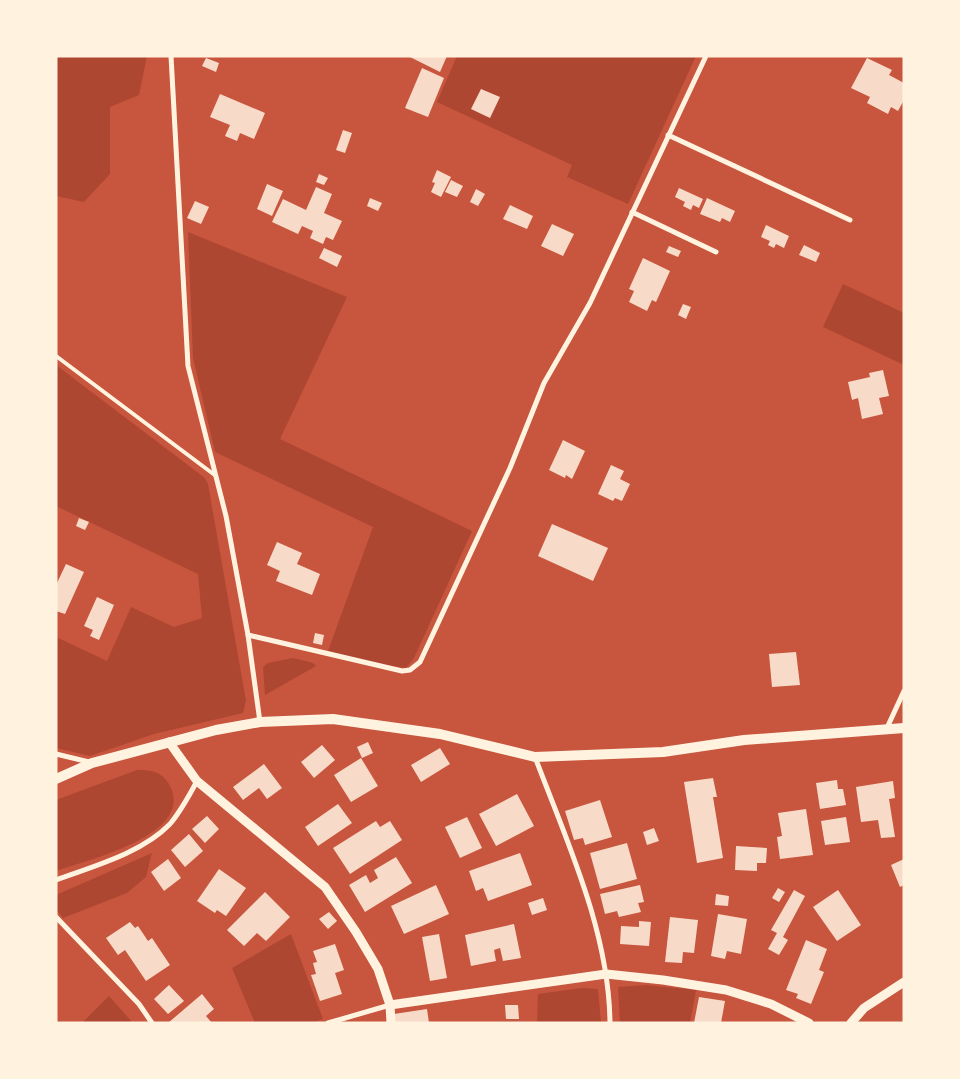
<svg xmlns="http://www.w3.org/2000/svg" width="960" height="1079" viewBox="0 0 960 1079" font-family="'Work Sans',sans-serif">
  <rect width="100%" height="100%" fill="#c8553d"/>
  <!-- green -->
  <g fill="#ae4732">
    <path d="M56,56h91l-8,39 -29,12v67l-26,28 -28,-6z"/>
    <path d="M457,56h239l-68,148 -61,-27 5,-12 -135,-63z"/>
    <path d="M188,232l159,65 -67,142 192,92 -58,127 -8,10 -27,-4 -51,-13 45,-124 -158,-75 -22,-94z"/>
    <path d="M843,284l61,29v52l-81,-38z"/>
    <path d="M56,365l149,113 3,6 38,217 -3,12 -89,21 -64,22 -34,-8v-111l51,24 24,-54 43,20 28,-9 -4,-44 -142,-68z"/>
    <path d="M293,658l20,5 3,3 -51,29 -2,-28 5,-4z"/>
    <path d="M137,770c14,0 24,1 32,14 29,51 -83,76 -113,87v-71z"/>
    <path d="M152,853l-6,24 -19,16 -64,25 -7,-9v-14z"/>
    <path d="M291,934l32,85 -12,4h-56l-23,-55z"/>
    <path d="M647,985l49,5 -6,33h-70l-2,-36z"/>
    <path d="M582,988l16,1 3,34h-64l1,-29z"/>
    <path d="M109,996l24,27h-51z"/>
  </g>
  <!-- building -->
  <g fill="#f7dbc8">
    <path d="M408,56h39l-7,16z"/>
    <path d="M206,58l13,5 -3,9 -14,-6z"/>
    <path d="M867,58l25,12 -3,5 15,8v17l-6,11 -7,-4 -3,7 -21,-11 3,-6 -19,-9z"/>
    <path d="M422,68l22,10 -16,39 -23,-9z"/>
    <path d="M481,89l19,8 -10,21 -19,-9z"/>
    <path d="M220,94l45,19 -11,26 -14,-6 -3,8 -12,-5 5,-11 -20,-8z"/>
    <path d="M343,130l9,3 -7,20 -9,-3z"/>
    <path d="M437,170l14,7 -10,20 -10,-5 4,-9 -3,-1z"/>
    <path d="M319,174l9,4 -4,7 -8,-3z"/>
    <path d="M451,180l12,6 -6,11 -12,-5z"/>
    <path d="M267,184l16,7 -11,25 -15,-7z"/>
    <path d="M316,187l16,7 -8,19 18,8 -9,19 -7,-3 -3,7 -13,-6 3,-7 -11,-5 -4,8 -26,-12 11,-23 23,11z"/>
    <path d="M679,188l24,11 -4,9 -6,-3 -2,5 -8,-4 2,-4 -10,-5z"/>
    <path d="M476,189l9,5 -7,12 -8,-4z"/>
    <path d="M370,198l12,5 -4,8 -11,-5z"/>
    <path d="M707,198l28,13 -5,11 -8,-4 -2,4 -20,-8z"/>
    <path d="M195,201l14,6 -8,17 -14,-6z"/>
    <path d="M510,205l23,11 -6,13 -24,-10z"/>
    <path d="M552,224l22,10 -11,22 -22,-10z"/>
    <path d="M766,225l23,11 -5,12 -8,-4 -2,4 -6,-3 2,-4 -9,-4z"/>
    <path d="M804,245l16,8 -4,9 -17,-7z"/>
    <path d="M669,246l12,5 -3,6 -12,-5z"/>
    <path d="M324,248l18,8 -5,11 -18,-9z"/>
    <path d="M643,258l27,13 -14,31 -4,-2 -5,11 -18,-9 5,-11 -5,-2z"/>
    <path d="M683,304l8,3 -5,12 -8,-4z"/>
    <path d="M883,370l6,26 -10,2 4,16 -21,5 -4,-21 -6,2 -4,-18 22,-5 -1,-4z"/>
    <path d="M563,440l22,11 -13,28 -6,-4 -1,3 -16,-8z"/>
    <path d="M611,465l13,6 -4,8 10,5 -8,17 -7,-3 -2,3 -15,-7z"/>
    <path d="M79,518l10,4 -4,8 -9,-4z"/>
    <path d="M552,524l56,24 -15,33 -55,-25z"/>
    <path d="M277,542l25,11 -5,11 23,10 -8,21 -36,-14 4,-10 -13,-6z"/>
    <path d="M66,564l18,8 -19,42 -9,-3v-26z"/>
    <path d="M97,597l17,8 -15,35 -9,-4 3,-6 -9,-4z"/>
    <path d="M315,633l9,2 -2,10 -9,-2z"/>
    <path d="M796,652l4,33 -28,2 -3,-33z"/>
    <path d="M368,742l5,11 -11,5 -5,-11z"/>
    <path d="M322,745l13,15 -21,18 -13,-16z"/>
    <path d="M440,748l10,16 -29,18 -10,-17z"/>
    <path d="M361,758l17,28 -27,16 -17,-27z"/>
    <path d="M264,764l18,24 -15,11 -8,-11 -16,12 -10,-13z"/>
    <path d="M713,778l4,19h-4l10,61 -26,5 -13,-81z"/>
    <path d="M837,780l1,9h5l3,16 -26,4 -4,-26z"/>
    <path d="M893,781l2,17 -6,1 6,38 -14,1 -3,-18 -17,2 -5,-35z"/>
    <path d="M517,794l17,32 -38,20 -17,-32z"/>
    <path d="M600,800l12,37 -27,8 -2,-7 -9,2 -9,-29z"/>
    <path d="M338,804l14,19 -34,23 -13,-19z"/>
    <path d="M806,809l7,46 -33,4 -3,-22 5,-1 -4,-23z"/>
    <path d="M207,816l12,13 -14,14 -13,-14z"/>
    <path d="M467,817l15,31 -22,10 -15,-31z"/>
    <path d="M846,817l4,25 -25,3 -4,-24z"/>
    <path d="M376,821l4,6 10,-6 12,19 -52,34 -17,-26z"/>
    <path d="M654,828l5,13 -12,4 -4,-13z"/>
    <path d="M189,834l14,17 -18,16 -14,-17z"/>
    <path d="M627,843l10,36 -37,10 -10,-36z"/>
    <path d="M736,846l31,2 -1,15h-9v8l-22,-1z"/>
    <path d="M520,853l12,32 -44,16 -5,-13 -7,3 -7,-20z"/>
    <path d="M396,857l16,26 -47,29 -16,-27 17,-10 4,8 8,-5 -4,-8z"/>
    <path d="M168,859l13,19 -17,13 -13,-19z"/>
    <path d="M904,859v26l-4,2 -9,-22z"/>
    <path d="M219,869l27,19 -20,28 -9,-6 -2,3 -18,-12z"/>
    <path d="M436,885l13,29 -45,20 -13,-28z"/>
    <path d="M640,885l4,17 -6,1 3,9 -22,5 -2,-6 -12,3 -5,-20z"/>
    <path d="M778,888l7,4 -6,10 -7,-4z"/>
    <path d="M794,890l11,6 -22,41 5,3 -9,15 -11,-6 9,-16 -6,-3z"/>
    <path d="M838,890l23,35 -24,16 -24,-34z"/>
    <path d="M265,892l25,25 -24,24 -9,-8 -13,13 -17,-16z"/>
    <path d="M716,894l13,2 -1,10 -13,-1z"/>
    <path d="M543,898l4,12 -15,5 -4,-12z"/>
    <path d="M329,912l8,9 -9,8 -9,-10z"/>
    <path d="M718,914l29,5 -6,35 -14,-3 -2,8 -14,-3z"/>
    <path d="M670,917l28,3 -4,33 -11,-1 -1,11 -17,-1z"/>
    <path d="M639,921l12,1 -2,24 -29,-2 1,-18 18,1z"/>
    <path d="M130,922l5,6 3,-2 10,15 4,-3 18,27 -24,16 -21,-31 -7,5 -12,-17z"/>
    <path d="M514,924l7,34 -18,3 -3,-13 -6,2 2,11 -25,5 -6,-31z"/>
    <path d="M439,934l8,44 -17,3 -8,-44z"/>
    <path d="M806,940l21,9 -8,21 5,2 -13,32 -15,-6 2,-4 -12,-4z"/>
    <path d="M335,944l9,26 -9,3 7,21 -22,7 -9,-26 5,-1 -3,-11 4,-1 -4,-11z"/>
    <path d="M169,985l15,16 -16,13 -14,-15z"/>
    <path d="M202,994l12,15 -8,7 6,7h-44z"/>
    <path d="M699,997l26,4 -4,22h-27z"/>
    <path d="M505,1005h13l1,14h-13z"/>
    <path d="M427,1009l2,14h-34l-1,-9z"/>
  </g>
  <g fill="none" stroke-linecap="round" stroke-linejoin="round">
    <!-- service -->
    <path stroke="#fff3e0" stroke-width="4" d="M56,356l160,120"/>
    <!-- minor -->
    <g stroke="#fff3e0" stroke-width="5">
      <path d="M171,56l17,310 38,150 22,119 12,87"/>
      <path d="M668,135l182,85"/>
      <path d="M632,212l84,40"/>
      <path d="M248,635l154,36 8,-1 10,-8 90,-194 34,-85 46,-80 116,-247"/>
      <path d="M886,730l18,-39"/>
      <path d="M56,754l33,8"/>
      <path d="M535,757c32,85 74,174 75,266"/>
      <path d="M56,880c38,-14 86,-27 114,-56 11,-13 19,-28 27,-43"/>
      <path d="M56,917l83,87 13,19"/>
      <path d="M328,1023l62,-18"/>
    </g>
    <!-- tertiary -->
    <g stroke="#fff3e0" stroke-width="9">
      <path d="M169,742l28,39 128,106 31,45 22,37 12,36 1,18"/>
      <path d="M390,1005l216,-31 57,6 63,10 45,14 38,19"/>
      <path d="M851,1023l13,-15 40,-26"/>
    </g>
    <!-- secondary -->
    <path stroke="#fff3e0" stroke-width="10" d="M56,779l36,-16 124,-33 44,-8 73,-3 107,15 95,23 128,-5 81,-12 160,-12"/>
  </g>
  <!-- border -->
  <rect width="960" height="1079" fill="none" stroke="#fff3e0" stroke-width="115"/>
</svg>
